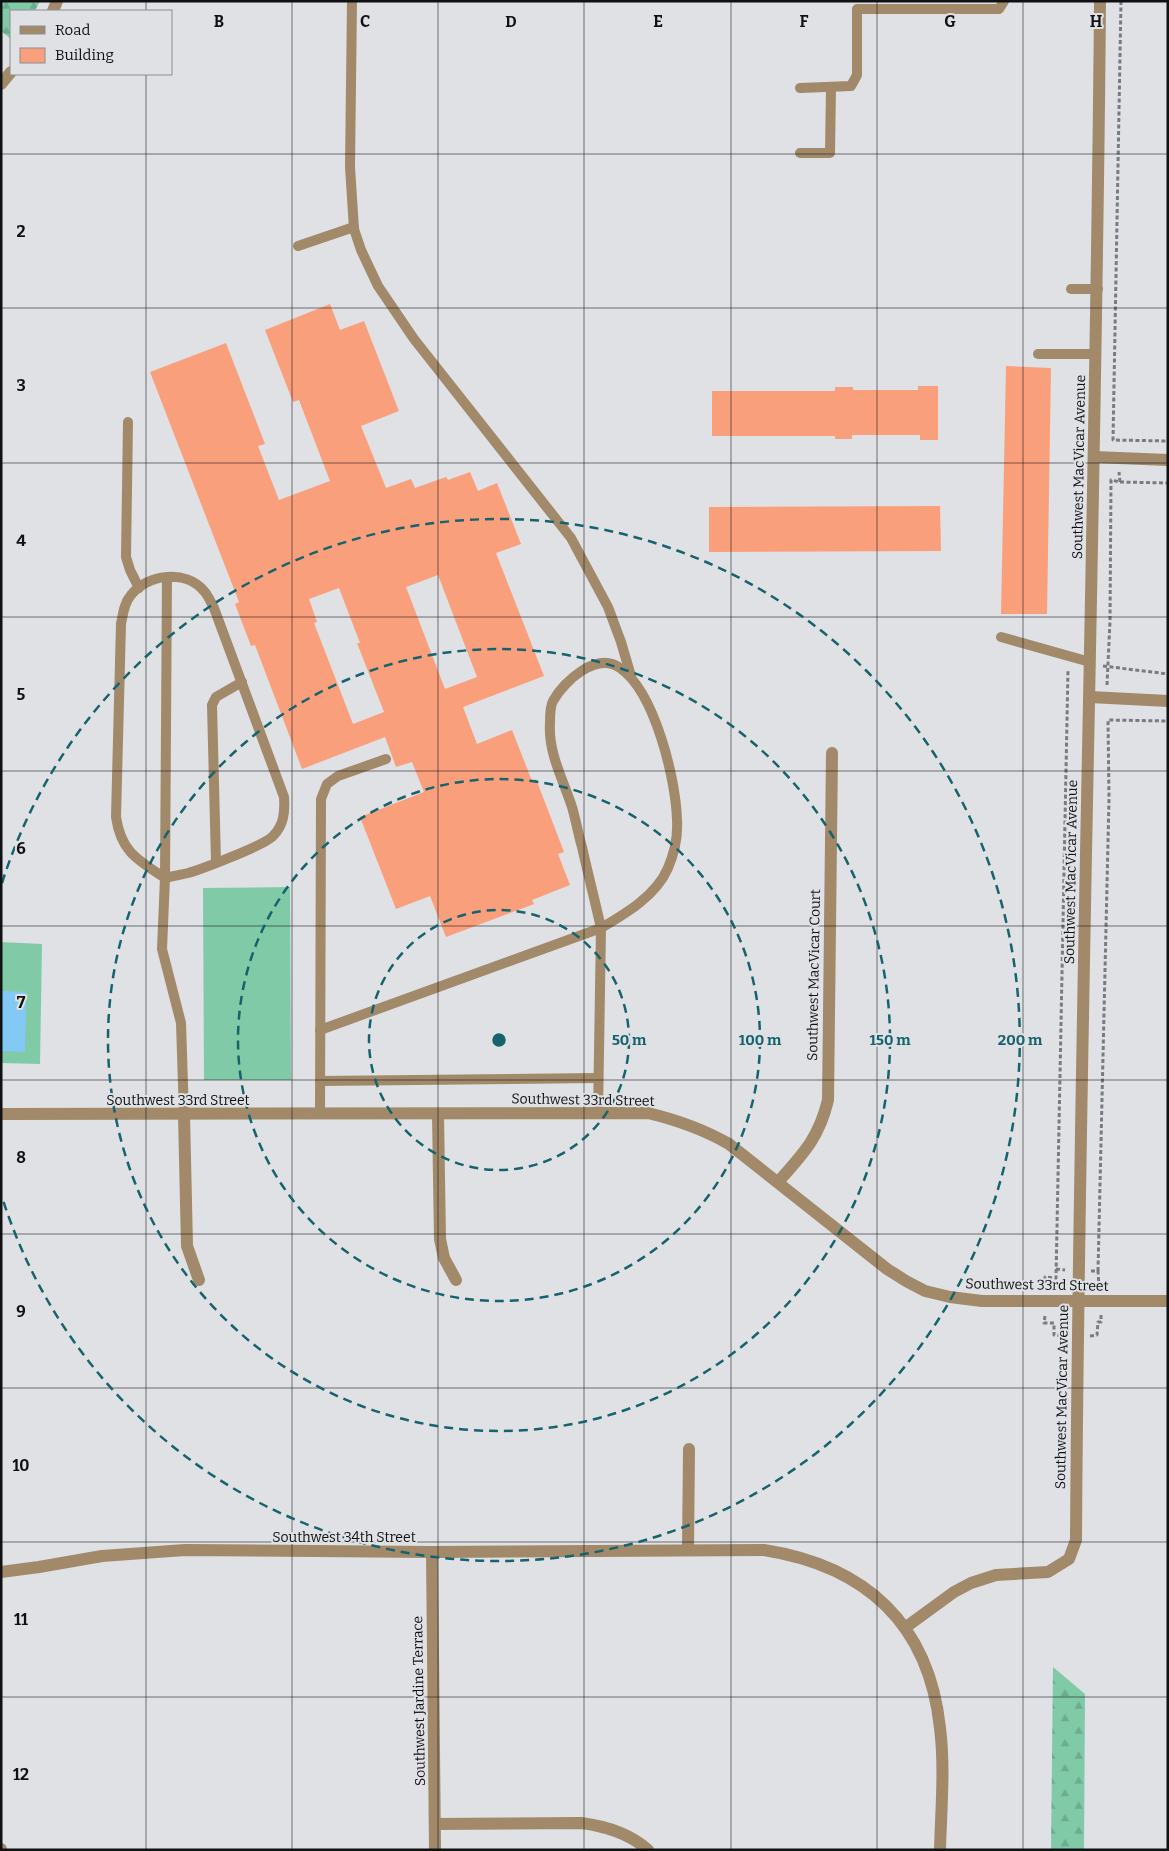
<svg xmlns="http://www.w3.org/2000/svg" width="1169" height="1851" viewBox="0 0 1169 1851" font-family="Bitter,serif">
  <defs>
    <pattern id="forest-firs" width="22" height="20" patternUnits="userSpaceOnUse" patternTransform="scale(1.25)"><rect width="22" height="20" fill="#81caa8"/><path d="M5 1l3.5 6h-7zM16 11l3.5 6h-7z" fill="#6eac90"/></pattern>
  </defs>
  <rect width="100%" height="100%" fill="#dfe1e5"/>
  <!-- grass -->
  <g fill="#81caa8">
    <path d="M290,887l1,193h-87l-1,-192z"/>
    <path d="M1,942l41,2 -2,120 -39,-1z"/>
  </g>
  <!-- forest -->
  <g fill="url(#forest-firs)">
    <path d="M1,1h39l-5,10h-24v28l-10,-8z"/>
    <path d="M1053,1667l32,27 -1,156h-33z"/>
  </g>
  <!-- water -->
  <path fill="#82c9f6" d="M2,991l24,1 -1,60 -24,-1z"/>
  <!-- building -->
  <g fill="#fa9f7c" fill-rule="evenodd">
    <path d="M330,304l10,26 24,-9 35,90 -38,15 25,62 25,-9 4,9 31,-11 2,3 22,-8 8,19 19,-8 24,61 -25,9 48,123 -81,31 14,37 35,-14 20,51 4,-2 28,73 -6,2 12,31 -38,15 2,4 -88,33 -16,-41 -34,13 -36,-92 64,-25 -12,-30 -16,5 -11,-30 -83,32 -47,-124 -4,1 -16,-42 4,-2 -89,-230 76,-29 39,101 -7,2 21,54 51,-19 -31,-81 -6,2 -28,-72zM438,575l39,102 -32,12 -39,-102zM339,588l21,55h-3l27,69 -31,12 -39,-101 3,-1 -8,-23z"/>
    <path d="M1006,366l45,2 -4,246h-46z"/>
    <path d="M918,386h20v54h-18v-5h-68v4h-17v-3h-123v-45h123v-4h18v3h65z"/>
    <path d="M940,506l1,45 -232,1v-45z"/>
  </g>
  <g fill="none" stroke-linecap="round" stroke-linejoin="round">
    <!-- path -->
    <g stroke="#797b7d" stroke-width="3" stroke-dasharray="4 2.5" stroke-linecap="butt">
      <path d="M1121,1l-8,439 55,1"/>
      <path d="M1120,482l48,1"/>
      <path d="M1103,666l65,8"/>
      <path d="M1107,685l3,-64 1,-141 9,2 -1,-10"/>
      <path d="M1056,1269l9,1"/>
      <path d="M1091,1271h7l1,16"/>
      <path d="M1098,1271l11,-472 -1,-79 60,1"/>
      <path d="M1045,1287v-10l11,1 12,-609"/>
      <path d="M1045,1316l-1,7h10v12l10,1"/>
      <path d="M1090,1336l7,-1 1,-13h3v-8"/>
    </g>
    <!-- service -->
    <g stroke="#a18969" stroke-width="10">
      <path d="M352,1l-2,166 4,62 7,21 17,36 36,53 157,199 37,69 13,35 10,34"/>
      <path d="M800,88l51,-2 6,-11v-66h142l5,-8"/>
      <path d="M800,153h30l1,-66"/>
      <path d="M298,246l56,-19"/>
      <path d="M1071,289h27"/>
      <path d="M1038,354h58"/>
      <path d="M128,422l-2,135 4,13 9,18"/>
      <path d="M167,577l-2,301c7,-2 15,-3 23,-5 14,-4 77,-28 85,-37 11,-11 12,-24 11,-39l-70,-189c-3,-5 -6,-13 -10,-17 -18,-22 -57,-17 -73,4 -7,8 -8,19 -10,29l-5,193c5,35 22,43 49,61l-3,71 19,74 3,92"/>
      <path d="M1001,637l89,25"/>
      <path d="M216,862l-4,-157 4,-8 26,-15"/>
      <path d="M320,1030l281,-102c-6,-27 -13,-54 -19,-81 -4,-13 -6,-27 -10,-40 -9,-28 -24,-54 -22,-84 0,-6 0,-17 3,-22 11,-20 44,-50 67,-33 35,24 56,112 57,152 1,16 -3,34 -9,48 -12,28 -43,46 -67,60l-3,186"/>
      <path d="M320,1081l278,-3"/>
      <path d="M320,1114l1,-315 6,-15 11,-8 48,-17"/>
    </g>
    <!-- minor -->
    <g stroke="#a18969" stroke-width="12">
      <path d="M1094,457l74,3"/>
      <path d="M1090,697l78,4"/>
      <path d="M184,1115l3,131 12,34"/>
      <path d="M438,1115l2,124 4,19 12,22"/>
      <path d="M778,1182c25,-28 41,-44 50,-82l4,-347"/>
      <path d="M688,1550l1,-101"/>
      <path d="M432,1552l3,298"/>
      <path d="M1,1572l38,-5 63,-11 83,-6 247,2 332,-2c102,16 165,74 176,178 5,40 1,82 0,122"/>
      <path d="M906,1627l48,-35 17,-9 25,-8 52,-3 21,-13 7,-19c3,-513 20,-1026 24,-1539"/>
      <path d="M435,1824l146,-1c24,3 48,10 67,27"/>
    </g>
    <!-- tertiary -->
    <g stroke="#a18969" stroke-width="12">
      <path d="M53,11l4,-10"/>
      <path d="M1,84l10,-12"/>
      <path d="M1,1114l647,-1c29,7 55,16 81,31l158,125 19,12 19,10 25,6 32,4h186"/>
      <path d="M1,1849v1"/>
    </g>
  </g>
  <!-- grid -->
  <path fill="none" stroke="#101112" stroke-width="1" stroke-opacity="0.55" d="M146,1v10M292,1v1849M438,1v1849M584,1v1849M731,1v1849M877,1v1849M1023,1v1849M146,74v1776M1,154h1167M1,308h1167M1,463h1167M1,617h1167M1,771h1167M1,926h1167M1,1080h1167M1,1234h1167M1,1388h1167M1,1542h1167M1,1697h1167"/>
  <!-- distance rings -->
  <g fill="none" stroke="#16636d" stroke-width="2.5" stroke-dasharray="9 6">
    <circle cx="499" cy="1040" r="130"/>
    <circle cx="499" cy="1040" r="261"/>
    <circle cx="499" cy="1040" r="391"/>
    <path d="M2 883A521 521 0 1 1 2 1197"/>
  </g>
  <g text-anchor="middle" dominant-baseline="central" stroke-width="4" stroke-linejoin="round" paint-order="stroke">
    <!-- street labels -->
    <g font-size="14" fill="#101112" stroke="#dfe1e5">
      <text transform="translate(1079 467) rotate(-89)">Southwest MacVicar Avenue</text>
      <text transform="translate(1071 872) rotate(-89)">Southwest MacVicar Avenue</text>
      <text transform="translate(814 975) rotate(-89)">Southwest MacVicar Court</text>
      <text x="178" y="1100">Southwest 33rd Street</text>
      <text transform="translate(583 1100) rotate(1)">Southwest 33rd Street</text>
      <text transform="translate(1037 1285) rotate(1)">Southwest 33rd Street</text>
      <text transform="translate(1062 1397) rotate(-89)">Southwest MacVicar Avenue</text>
      <text x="344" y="1537">Southwest 34th Street</text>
      <text transform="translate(419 1701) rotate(-91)">Southwest Jardine Terrace</text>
    </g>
  </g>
  <g font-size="16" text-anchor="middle" font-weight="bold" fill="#101112" stroke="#dfe1e5" stroke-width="4" stroke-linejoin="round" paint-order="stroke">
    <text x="219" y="27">B</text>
    <text x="365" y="27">C</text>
    <text x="511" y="27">D</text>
    <text x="658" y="27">E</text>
    <text x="804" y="27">F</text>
    <text x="950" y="27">G</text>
    <text x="1096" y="27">H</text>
    <text x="21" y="237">2</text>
    <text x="21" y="391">3</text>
    <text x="21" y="546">4</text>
    <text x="21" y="700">5</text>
    <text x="21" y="854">6</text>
    <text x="21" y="1008">7</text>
    <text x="21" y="1163">8</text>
    <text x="21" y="1317">9</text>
    <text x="21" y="1471">10</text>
    <text x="21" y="1625">11</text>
    <text x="21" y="1780">12</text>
  </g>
  <circle cx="499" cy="1040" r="8" fill="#16636d" stroke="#dfe1e5" stroke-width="2.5"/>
  <g font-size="15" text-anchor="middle" font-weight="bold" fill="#16636d" stroke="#dfe1e5" stroke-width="4" stroke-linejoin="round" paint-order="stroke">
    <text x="629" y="1045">50 m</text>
    <text x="760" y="1045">100 m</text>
    <text x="890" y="1045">150 m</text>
    <text x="1020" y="1045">200 m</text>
  </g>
  <!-- border -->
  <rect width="1169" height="1851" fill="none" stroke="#101112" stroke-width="5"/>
  <!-- legend -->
  <rect x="10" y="10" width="162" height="65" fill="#dfe1e5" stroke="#8c8e91"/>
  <rect x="20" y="26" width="25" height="8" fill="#a18969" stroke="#8c8e91"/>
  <text x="55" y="35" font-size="15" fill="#101112">Road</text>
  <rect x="20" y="48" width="25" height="15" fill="#fa9f7c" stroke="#8c8e91"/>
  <text x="55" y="60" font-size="15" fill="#101112">Building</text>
</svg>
